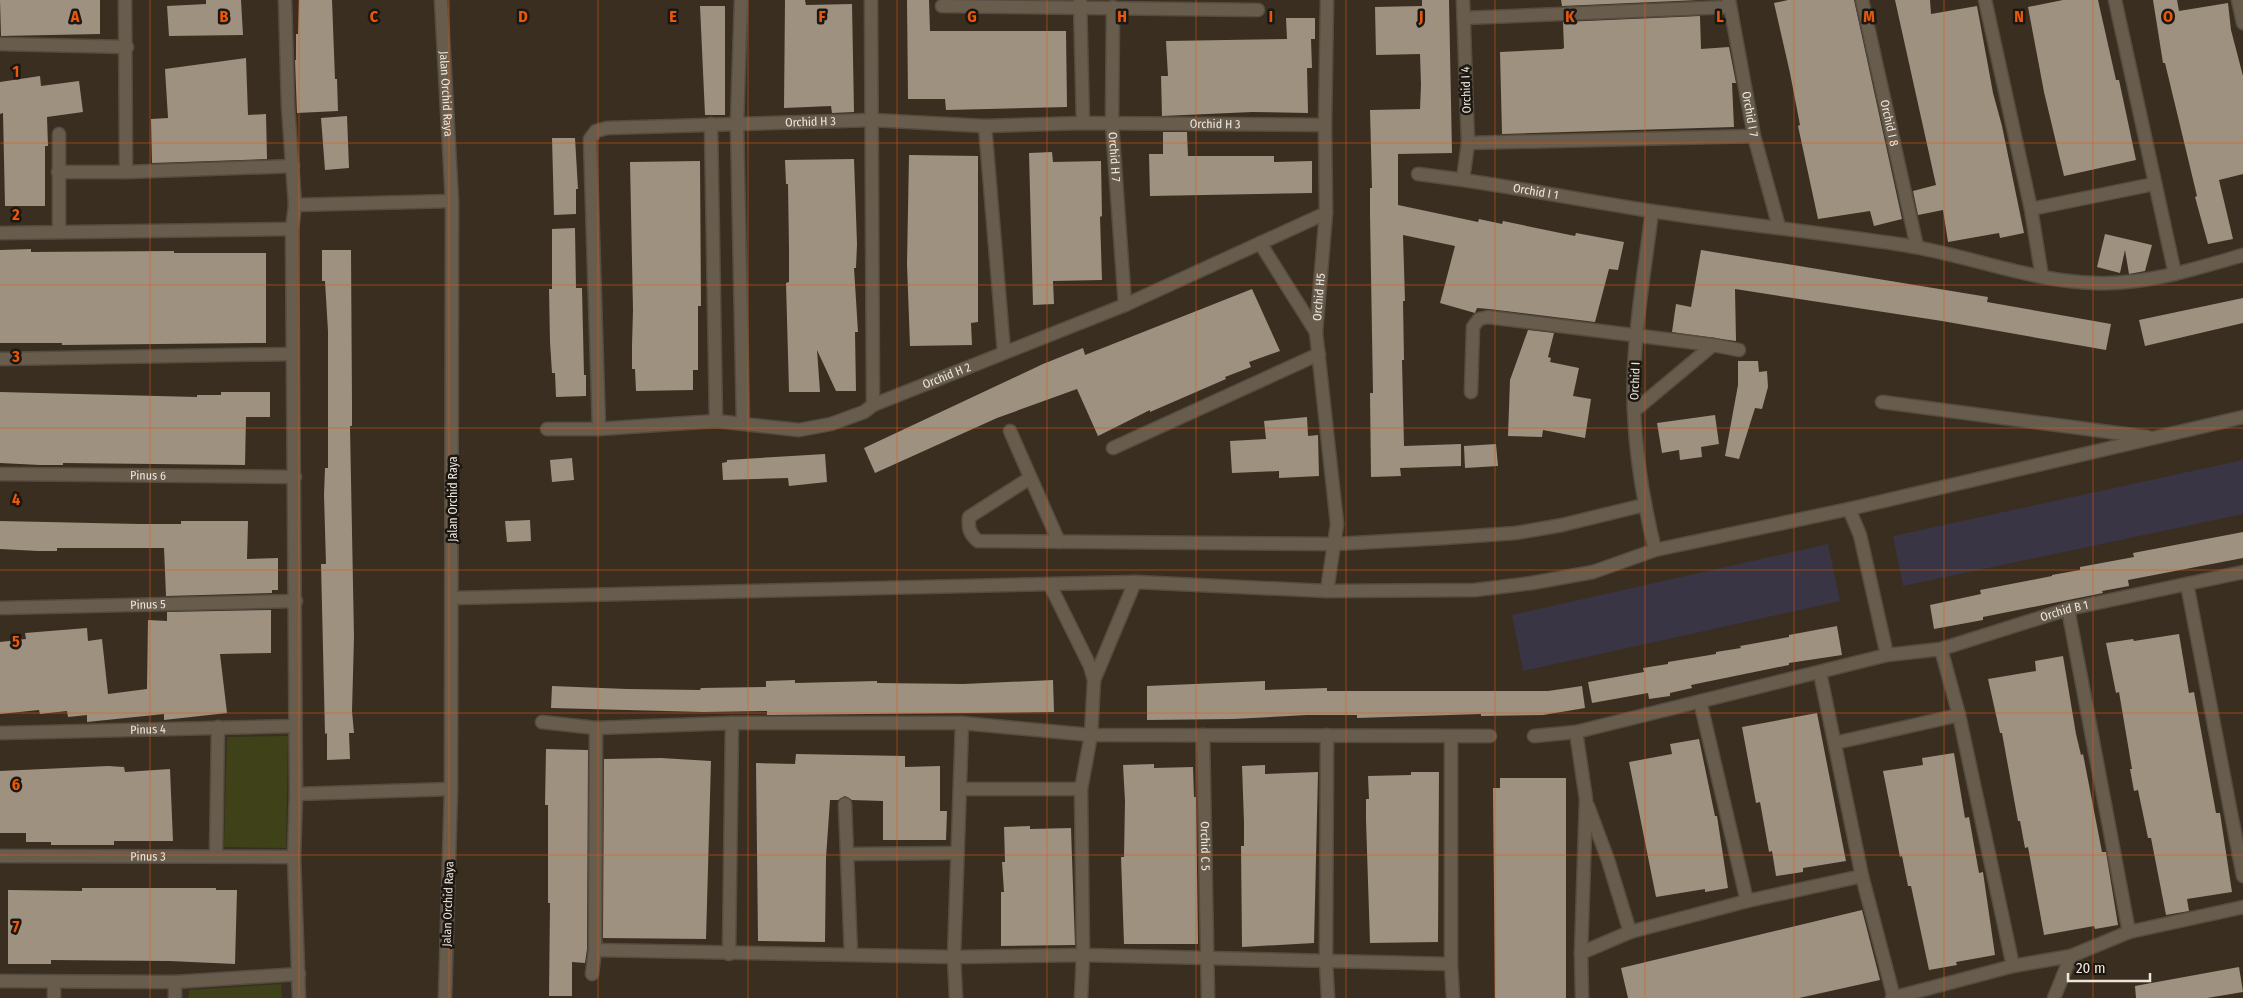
<svg xmlns="http://www.w3.org/2000/svg" width="2243" height="998" viewBox="0 0 2243 998" font-family="'Fira Sans Condensed',sans-serif">
  <rect width="100%" height="100%" fill="#392e20"/>
  <!-- commercial -->
  <g fill="#393545">
    <path d="M2243,460v54l-340,72 -10,-50z"/>
    <path d="M1828,544l12,57 -317,70 -11,-56z"/>
  </g>
  <!-- green -->
  <g fill="#3f4118">
    <path d="M288,736l-2,112 -62,-1 3,-110z"/>
    <path d="M281,984l1,14h-93v-8z"/>
  </g>
  <!-- building -->
  <g fill="#9e9180">
    <path d="M0,0h100v34l-99,2z"/>
    <path d="M206,0h35l2,35 -74,1 -2,-30 39,-2z"/>
    <path d="M299,0h33l3,79h2l1,32 -41,2 -2,-53h1v-26h2z"/>
    <path d="M785,0h20l1,5 46,-1 2,108 -22,1 -1,-7 -47,2z"/>
    <path d="M907,0h22l1,31h136l1,76 -121,3 -1,-11h-37z"/>
    <path d="M1422,0h27l3,153 -54,1v51l80,17 1,-3 23,5 1,-3 72,15 1,-3 48,9 -6,28 -9,-1 -14,53 -106,-13 -12,-1 -2,5 -35,-10 15,-57 -52,-11 2,66h-2l1,59h-2l2,86 57,-2v22l-61,2 1,8 -30,1 -1,-84h3l-3,-179v-26h2l-2,-78 50,-1 1,-24 -1,-31 -44,1 -1,-48 47,-1z"/>
    <path d="M1561,0h138l-137,6z"/>
    <path d="M1788,0h66l48,219 -28,7 -4,-15 -52,8 -20,-93 2,-1 -10,-52 -16,-70z"/>
    <path d="M1895,0h35l1,14 46,-8 16,87 9,33 22,107 -24,5 -1,-5 -51,9 -5,-32 -25,5 -5,-24 23,-6z"/>
    <path d="M2063,0h35l18,80h3l17,80 -72,16 -20,-84 -16,-85z"/>
    <path d="M2153,0h24l2,11 49,-8 3,27 12,46v98l-24,6 14,59 -25,5 -13,-47 2,-1 -32,-133h-2z"/>
    <path d="M700,6h25v109h-20z"/>
    <path d="M1700,16l1,33 28,-2 7,36h-4l2,44 -232,7 -2,-82 62,-3 2,-1 -1,-26z"/>
    <path d="M1286,18h29v21h-4l1,29h-5l1,45 -56,-1 -90,4 -1,-40h7l-2,-35 121,-2z"/>
    <path d="M246,58l2,57 18,-1 1,45 -115,4 -1,-44 17,-1 -3,-49z"/>
    <path d="M40,76l1,10 38,-5 4,31 -36,5 1,29h-3v60h-40l-2,-93 -3,1v-32z"/>
    <path d="M347,116l2,52 -24,2 -4,-52z"/>
    <path d="M1163,132h24l1,24h86v6l38,-1v32l-162,3 -1,-42h14z"/>
    <path d="M552,138h23l3,51h-2v25l-22,1z"/>
    <path d="M1052,152l1,10 48,-1 1,55 -2,1 2,63 -49,1 1,23 -21,1 -4,-152z"/>
    <path d="M909,155l69,1v166l-7,1 1,22 -62,1 -3,-82z"/>
    <path d="M854,159l3,85 -1,24h-2l4,64h-3l1,59h-20l-19,-41 3,42h-31l-3,-109 3,-1v-33l-1,-65h-2l-1,-24z"/>
    <path d="M700,161l1,145h-3v64h-5v20l-57,1 -1,-22h-3v-24l1,-35 -3,-148z"/>
    <path d="M575,228l1,60h6l2,87h2v21l-30,1 -1,-24h-3l-2,-31 -1,-53h3v-60z"/>
    <path d="M2105,234l47,11 -7,26 -16,3 -4,-24 -5,23 -23,-6z"/>
    <path d="M31,249v3l143,-1v2h92v90l-204,2v-2h-62v-93z"/>
    <path d="M322,250h29l1,153v23h-2l4,211 -2,74 2,22h-5l1,26 -23,1v-27l-2,1 -4,-170h5l-2,-69 1,-27h3v-137l-3,-50h-3z"/>
    <path d="M1701,250l287,47 -1,5 124,22 -5,26 -164,-29 -207,-32 1,52 -64,-9 4,-28 15,3z"/>
    <path d="M1252,289l28,62 -31,11 2,5 -26,10 1,2 -76,33v-2l-52,26 -21,-47 -80,29 -122,55 -11,-25 179,-84 40,-16 2,7z"/>
    <path d="M2243,298v25l-98,23 -6,-26z"/>
    <path d="M1528,330l26,3 -6,24 3,1 -1,4 29,6 -6,28 18,3 -6,39 -42,-8 -1,7 -34,-1 2,-56z"/>
    <path d="M1738,361h20l1,11 8,-1 1,16 -6,22 -7,-1 -16,51 -14,-3 13,-71z"/>
    <path d="M0,392l197,5v-2h24v-3h49v25h-24l-1,48 -182,-2v2h-23l-40,-2z"/>
    <path d="M1715,415l4,29 -18,3 1,10 -22,3 -1,-10 -17,3 -5,-30z"/>
    <path d="M1307,417l1,19 10,-1 1,41 -40,2v-7l-47,2 -2,-32 36,-2 -2,-18z"/>
    <path d="M1496,444l2,22 -33,2 -1,-22z"/>
    <path d="M825,454l2,28 -38,4 -1,-8 -65,2 -1,-17 5,-1v-2z"/>
    <path d="M572,458l2,22 -22,2 -2,-22z"/>
    <path d="M530,520l1,21 -24,1 -2,-21z"/>
    <path d="M0,521l139,3h42v-3h67l-1,38 31,-1v32h-6v3l-106,3 -2,-48h-107v3h-19l-38,-2z"/>
    <path d="M2243,532v26l-115,22 1,6 -27,5 1,2 -120,24v3l-49,9 -4,-24 51,-11 -1,-4 72,-14v-1l28,-5v-3l54,-10 -1,-4z"/>
    <path d="M271,610v43l-51,1 7,59 -63,7v-6l-77,8v-7l-19,2 -1,-6 -27,3 -1,-4 -39,4v-72l26,-3 -1,-6 62,-5 1,13 14,-2 6,55 39,-5 1,-69 19,1v-9z"/>
    <path d="M1837,626l5,29 -53,8v2l-98,20 1,3 -22,5v3l-21,3 -1,-6 -56,10 -4,-21 56,-10 -1,-4 25,-4v-2l48,-8v-2l25,-4 -1,-2 49,-9v-2z"/>
    <path d="M2179,634l10,59 5,-1 22,121h4l12,79 -45,7 2,12 -23,4 -15,-77h-3l-10,-48 -4,1 -4,-22h2l-13,-77 -3,1 -10,-50 27,-4 1,2z"/>
    <path d="M2063,656l13,78 5,21 2,-1 19,98h4l12,73 -23,4 -1,-3 -50,9 -16,-88 -3,1 -5,-27h-2l-16,-88h-2l-12,-54 48,-8 -1,-10z"/>
    <path d="M795,680v3l82,-2v2l86,1 90,-4 1,32 -287,3v-4l-64,1 -152,-4 1,-22 75,3 73,1 1,-2 65,-1v-6z"/>
    <path d="M1265,681v9l62,-2v3h221l34,-5 3,22 -42,7 -62,1v-2l-124,4v-3h-50l-74,4 -86,1v-34z"/>
    <path d="M1817,713l29,148 -43,7v4l-27,4 -4,-25 -3,1 -9,-50 -4,1 -14,-76z"/>
    <path d="M1699,739l16,77h2l11,72 -23,4v-3l-49,8 -27,-135 43,-8 -2,-10z"/>
    <path d="M546,749l42,1 -1,199 -2,14 -13,-1v34h-23l1,-93h-2v-98h-3z"/>
    <path d="M1954,753l11,65 4,-1 10,56 4,-1 12,83 -39,7 1,3 -28,5 -18,-84h-3l-6,-30 -2,1 -17,-86 40,-6 -1,-7z"/>
    <path d="M796,754l109,2v11l35,-1v45h7l-1,29h-63v-39l-31,-1 -7,-4 -7,4h-8l-4,58 -1,84 -67,-1 -2,-178 39,1z"/>
    <path d="M661,758l50,3 -5,178 -103,-1 1,-179z"/>
    <path d="M1154,764v4l39,-1 1,30h2l2,147h-74l-3,-87h3l1,-56 -2,-36z"/>
    <path d="M1265,765v9l53,-2 -4,171 -72,4 -1,-101h3v-24l-2,-56z"/>
    <path d="M108,766l16,1 1,5 45,-3 3,72h-59v4h-63v-3h-25v-9h-26v-62z"/>
    <path d="M1411,772h28l-1,170 -68,1 -4,-123v-21h3l-1,-23 43,-1z"/>
    <path d="M1500,778h66v220h-71l-2,-210h7z"/>
    <path d="M1030,826v3l41,-1 4,117 -74,1v-54h3l-2,-30h3l-1,-35z"/>
    <path d="M82,888h134v2h21l-2,74 -66,-3 -118,-1v4h-43v-74l74,1z"/>
    <path d="M1862,910l18,70 -81,18h-171l-7,-30z"/>
    <path d="M2239,967l4,25 -36,6h-71l-1,-12z"/>
  </g>
  <g fill="none" stroke-linecap="round" stroke-linejoin="round">
    <defs>
      <g id="minor">
        <path d="M125,0l1,172"/>
        <path d="M285,0l3,106 7,99 -3,24 4,565 -2,63 5,141"/>
        <path id="s1" d="M441,0l11,201 -1,588 -6,209"/>
        <path d="M741,0l-4,123 6,300"/>
        <path d="M871,0l2,405"/>
        <path id="s2" d="M1729,0l25,136 25,91"/>
        <path id="s3" d="M1862,0l55,247"/>
        <path d="M1985,0l46,209 11,68"/>
        <path d="M2115,0l60,274"/>
        <path d="M2238,0l5,23"/>
        <path d="M1080,1l3,122"/>
        <path d="M942,6l316,4"/>
        <path id="s4" d="M1113,7l-1,117 13,181"/>
        <path d="M1464,18l265,-11"/>
        <path d="M0,44l127,3"/>
        <path d="M711,124l5,297"/>
        <path d="M985,126l19,226"/>
        <path d="M1468,143l286,-7"/>
        <path d="M58,172h68l167,-6"/>
        <path id="s5" d="M1418,174c78,9 155,25 233,37 81,12 164,21 246,33 66,9 130,37 198,39 50,2 100,-14 148,-28"/>
        <path d="M1463,179l5,-36 -5,-143"/>
        <path d="M295,205l157,-4"/>
        <path d="M2031,209l123,-25"/>
        <path d="M1652,211c-8,66 -21,134 -18,201 2,46 10,93 21,138"/>
        <path d="M59,232v-98"/>
        <path d="M0,233l292,-4"/>
        <path d="M1260,243l56,89"/>
        <path d="M0,359l292,-5"/>
        <path d="M1471,392l2,-65 6,-8 9,-2 225,28"/>
        <path d="M1882,402l266,35"/>
        <path d="M1634,411l79,-66 26,5"/>
        <path id="s6" d="M547,429h52l117,-8 83,9 32,-6 33,-12 9,-7 252,-100 201,-92"/>
        <path id="s7" d="M599,429l-9,-290 6,-8 11,-3 265,-8 113,6 98,-3 242,2"/>
        <path d="M1010,431l49,111"/>
        <path d="M1113,448l206,-94"/>
        <path id="s8" d="M0,474l295,3"/>
        <path d="M1030,478l-61,39c-1,10 0,17 9,24l357,3 109,-6 72,-5 46,-8 82,-20"/>
        <path d="M1849,509l11,26 27,120"/>
        <path d="M2187,584l56,292"/>
        <path d="M1050,585l40,81 4,14"/>
        <path id="s9" d="M1327,591l10,-67 -21,-192 10,-119 -1,-88 2,-125"/>
        <path d="M453,598l682,-16 192,9 148,-1 57,-7 61,-11 62,-22 194,-41 394,-92"/>
        <path id="s10" d="M0,608l296,-7"/>
        <path d="M2068,609l61,323"/>
        <path d="M1941,649l18,66 54,251"/>
        <path d="M1820,673l42,203 32,122"/>
        <path d="M1700,701l47,200"/>
        <path d="M542,722l54,6 136,-5h230l129,12 399,1"/>
        <path d="M1576,732l10,67 -5,154 1,45"/>
        <path id="s11" d="M0,733l294,-7"/>
        <path id="s12" d="M1203,735l5,263"/>
        <path d="M1327,735l-1,227 2,36"/>
        <path id="s13" d="M1534,736l42,-4 311,-77 54,-6 127,-40 175,-37"/>
        <path d="M1451,737v227l2,34"/>
        <path d="M1835,743l124,-28"/>
        <path d="M960,789h121"/>
        <path d="M296,794l155,-5"/>
        <path d="M845,804l6,151"/>
        <path d="M1588,806l20,54 22,72"/>
        <path d="M848,854l109,-1"/>
        <path d="M216,855l2,-128"/>
        <path id="s14" d="M0,856l294,1"/>
        <path d="M595,950l359,7 129,-2 368,9"/>
        <path d="M1581,953l49,-21 117,-31 115,-25"/>
        <path d="M729,954l3,-231"/>
        <path d="M592,974l3,-24 1,-222"/>
        <path d="M0,981l175,1 124,-8"/>
        <path d="M54,982v16"/>
        <path d="M175,982v16"/>
        <path d="M956,998l-2,-41 8,-234"/>
        <path d="M1081,998l2,-43 -2,-166 10,-54 3,-55 41,-98"/>
        <path d="M1892,998l121,-32 58,-10 58,-24 114,-25"/>
        <path d="M2054,998l17,-42"/>
      </g>
    </defs>
    <!-- minor casing -->
    <use href="#minor" stroke="#554c40" stroke-width="15"/>
    <!-- minor -->
    <use href="#minor" stroke="#685c4d" stroke-width="12"/>
  </g>
  <!-- grid -->
  <path fill="none" stroke="#e8590c" stroke-width="1" stroke-opacity="0.55" d="M150,0v998M299,0v998M449,0v998M598,0v998M748,0v998M897,0v998M1047,0v998M1196,0v998M1346,0v998M1495,0v998M1645,0v998M1794,0v998M1944,0v998M2093,0v998M0,143h2243M0,285h2243M0,428h2243M0,570h2243M0,713h2243M0,855h2243"/>
  <g text-anchor="middle" dominant-baseline="central" stroke-width="5" stroke-linejoin="round" paint-order="stroke">
    <!-- street labels -->
    <g font-size="12" fill="#ede6dd" stroke="#1c1711">
      <text transform="translate(1466 90) rotate(-92)">Orchid I 4</text>
      <text stroke="none"><textPath href="#s1" startOffset="94">Jalan Orchid Raya</textPath></text>
      <text stroke="none"><textPath href="#s2" startOffset="116">Orchid I 7</textPath></text>
      <text stroke="none"><textPath href="#s7" startOffset="515">Orchid H 3</textPath></text>
      <text stroke="none"><textPath href="#s3" startOffset="126">Orchid I 8</textPath></text>
      <text stroke="none"><textPath href="#s7" startOffset="920">Orchid H 3</textPath></text>
      <text stroke="none"><textPath href="#s4" startOffset="150">Orchid H 7</textPath></text>
      <text stroke="none"><textPath href="#s5" startOffset="119">Orchid I 1</textPath></text>
      <text stroke="none"><textPath href="#s9" startOffset="296">Orchid H5</textPath></text>
      <text stroke="none"><textPath href="#s6" startOffset="411">Orchid H 2</textPath></text>
      <text transform="translate(1635 381) rotate(-88)">Orchid I</text>
      <text stroke="none"><textPath href="#s8" startOffset="148">Pinus 6</textPath></text>
      <text transform="translate(453 499) rotate(-90)">Jalan Orchid Raya</text>
      <text stroke="none"><textPath href="#s10" startOffset="148">Pinus 5</textPath></text>
      <text stroke="none"><textPath href="#s13" startOffset="546">Orchid B 1</textPath></text>
      <text stroke="none"><textPath href="#s11" startOffset="148">Pinus 4</textPath></text>
      <text stroke="none"><textPath href="#s12" startOffset="111">Orchid C 5</textPath></text>
      <text stroke="none"><textPath href="#s14" startOffset="148">Pinus 3</textPath></text>
      <text transform="translate(448 904) rotate(-88)">Jalan Orchid Raya</text>
    </g>
  </g>
  <g font-size="16" text-anchor="middle" font-weight="bold" fill="#e8590c" stroke="#1c1711" stroke-width="5" stroke-linejoin="round" paint-order="stroke">
    <text x="75" y="22">A</text>
    <text x="224" y="22">B</text>
    <text x="374" y="22">C</text>
    <text x="523" y="22">D</text>
    <text x="673" y="22">E</text>
    <text x="822" y="22">F</text>
    <text x="972" y="22">G</text>
    <text x="1122" y="22">H</text>
    <text x="1271" y="22">I</text>
    <text x="1421" y="22">J</text>
    <text x="1570" y="22">K</text>
    <text x="1720" y="22">L</text>
    <text x="1869" y="22">M</text>
    <text x="2019" y="22">N</text>
    <text x="2168" y="22">O</text>
    <text x="16" y="77">1</text>
    <text x="16" y="220">2</text>
    <text x="16" y="362">3</text>
    <text x="16" y="505">4</text>
    <text x="16" y="647">5</text>
    <text x="16" y="790">6</text>
    <text x="16" y="932">7</text>
  </g>
  <!-- scale -->
  <path d="M2068 973v8h82v-8" fill="none" stroke="#ede6dd" stroke-width="2.5"/>
  <text x="2076" y="973" font-size="15" fill="#ede6dd" stroke="#1c1711" stroke-width="4" paint-order="stroke">20 m</text>
</svg>
